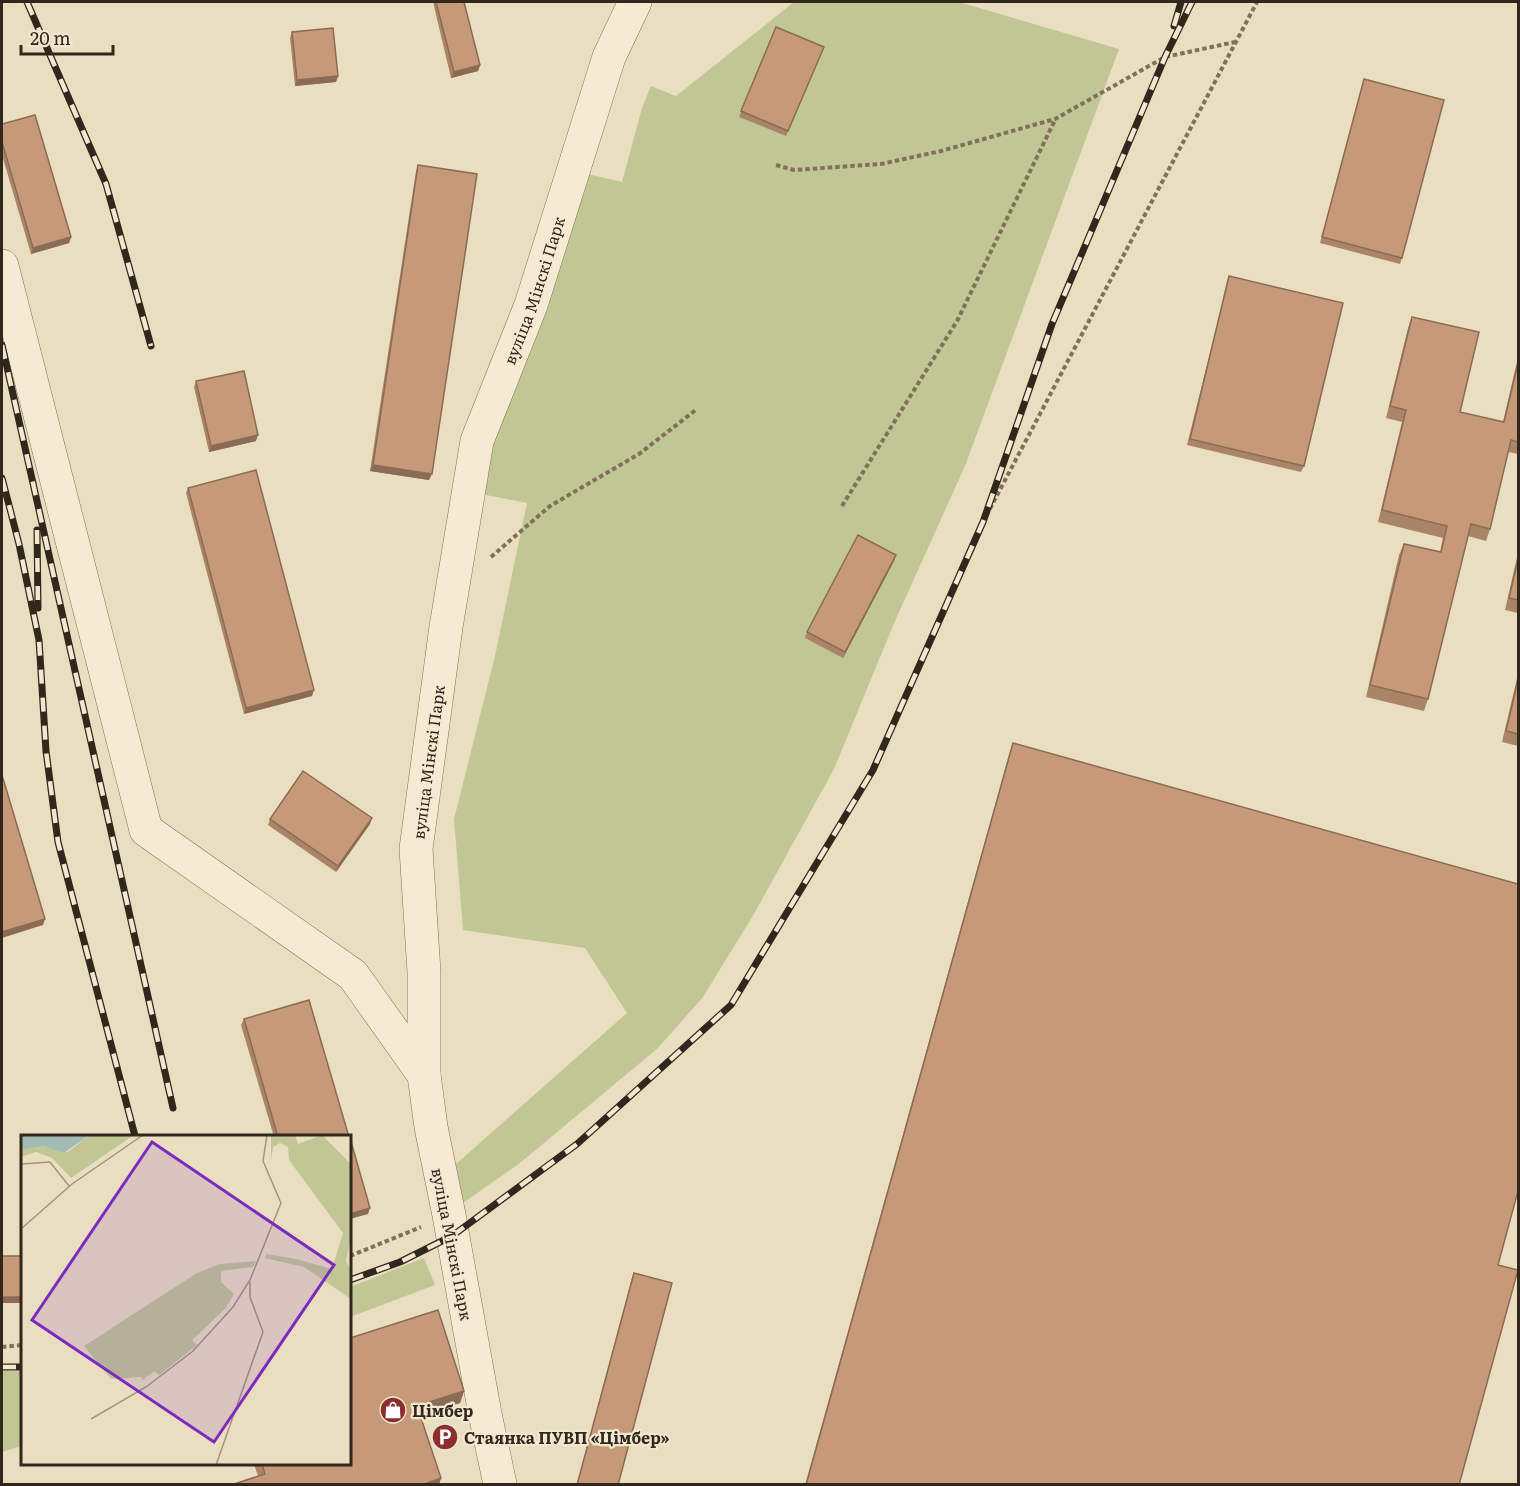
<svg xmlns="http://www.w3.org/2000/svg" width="1520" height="1486" viewBox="0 0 1520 1486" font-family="Literata,serif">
  <rect width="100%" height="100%" fill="#eadec0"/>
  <!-- green -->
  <g fill="#c0c795">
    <path d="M794,2h165l160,47 -154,417 -70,155 -61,148 -80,145 -51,83 -45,51 -138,115 -57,40 -7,-39 171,-151 -42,-65 -122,-18 -9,-111 41,-163 32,-153 -51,-10 103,-321 43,10 20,-74 9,-22 25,10z"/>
    <path d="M424,1258l11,27 -85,32v-30z"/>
    <path d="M2,1371h20v75l-20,6z"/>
  </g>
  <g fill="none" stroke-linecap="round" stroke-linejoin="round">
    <defs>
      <g id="minor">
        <path d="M2,266l144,564 207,145 71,100"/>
        <path id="s1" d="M500,1484l-15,-70 -36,-199 -18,-88 -7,-52v-103l-8,-123 30,-222 31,-186 54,-136 78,-248 26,-55"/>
      </g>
    </defs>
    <!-- minor casing -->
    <use href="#minor" stroke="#826f59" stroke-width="34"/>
    <!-- path -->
    <g stroke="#826f59" stroke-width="4" stroke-dasharray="4.5 3" stroke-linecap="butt">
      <path d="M776,165l18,5 87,-6 60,-13 114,-32 110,-62 70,-15"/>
      <path d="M842,506l115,-185 98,-201"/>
      <path d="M983,522l274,-520"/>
      <path d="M491,557l59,-51 89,-52 58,-45"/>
      <path d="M350,1256l71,-29"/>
      <path d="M2,1347l20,-2"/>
    </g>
    <!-- minor -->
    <use href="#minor" stroke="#f6ebd2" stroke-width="33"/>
    <defs>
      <g id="rail">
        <path d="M27,2l79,182 45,162"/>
        <path d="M1174,26l7,-24"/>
        <path d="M2,345l171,763"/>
        <path d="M2,478l17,66 20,96 7,111 12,91 77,294"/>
        <path d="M37,530l1,78"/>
        <path d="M350,1280l50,-18 52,-26 125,-92 154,-139 142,-235 110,-248 69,-198 113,-267 27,-55"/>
        <path d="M2,1367h20"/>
      </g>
    </defs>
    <!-- rail casing -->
    <use href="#rail" stroke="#32271d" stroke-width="7"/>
    <!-- rail -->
    <use href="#rail" stroke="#f2e8cf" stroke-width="4.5" stroke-dasharray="14" stroke-linecap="butt"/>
  </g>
  <!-- wall -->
  <g fill="#aa8467">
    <path d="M433,2h31l16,63 -2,6 -27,7z"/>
    <path d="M776,27l48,20 -38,89 -47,-19z"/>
    <path d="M292,32l46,44 -2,6 -41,4 -5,-48z"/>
    <path d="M1364,79l38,179 -2,6 -80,-21z"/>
    <path d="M2,124l69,113 -2,6 -38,11 -29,-99z"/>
    <path d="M418,165l11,315 -59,-9 46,-300z"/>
    <path d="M1229,276l75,190 -3,6 -114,-27z"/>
    <path d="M1412,317l48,95 43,10 15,-65v97l-10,-2 -18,77 -4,12 -18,-5 -40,163 -4,12 -58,-14 33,-142 5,-11 36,8 3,-14 -65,-16 24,-100 -16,-4 22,-90z"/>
    <path d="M196,381l60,60 -47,11 -15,-65z"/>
    <path d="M188,488l124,208 -68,18 -58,-221z"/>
    <path d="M1518,553v60l-13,-3z"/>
    <path d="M894,561l-51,97 -38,-20 2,-6z"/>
    <path d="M1518,674v72l-16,-4z"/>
    <path d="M1013,743l485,522 -39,220h-654l204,-730z"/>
    <path d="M270,819l100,5 -34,48 -68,-47z"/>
    <path d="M244,1019l105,118h-75l-33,-112z"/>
    <path d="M634,1273l-16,212h-41l55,-207z"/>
    <path d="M350,1338l114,53 -4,12 -40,13 21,62 -2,7h-208l27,-9 -4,-12h96z"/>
  </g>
  <!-- shaded-wall -->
  <g fill="#8b6b54">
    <path d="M480,65l-2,6 -27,7 3,-6z"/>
    <path d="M338,76l-2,6 -41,4 2,-6z"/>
    <path d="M71,237l-2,6 -38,11 2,-6z"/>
    <path d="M258,435l-2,6 -47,11 2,-6z"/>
    <path d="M373,465l59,9 -3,6 -59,-9z"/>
    <path d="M896,555l-2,6 -51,97 2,-6z"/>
    <path d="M314,690l-2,6 -68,18 2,-6z"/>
    <path d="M372,818l-2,6 -34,48 2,-6z"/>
    <path d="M45,919l-2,6 -41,13v-6z"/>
    <path d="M370,1208l-2,6 -18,5v-5z"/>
    <rect x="2" y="1297" width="20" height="6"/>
    <path d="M464,1391l-4,12 -47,15 4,-12z"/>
    <path d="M441,1478l-2,7h-17z"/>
  </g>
  <!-- building -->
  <g fill="#c69978" stroke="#8b6b54" stroke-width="1.5">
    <path d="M436,2h28l16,63 -26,7z"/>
    <path d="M776,27l48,20 -36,84 -47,-20z"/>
    <path d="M333,28l5,48 -41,4 -5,-48z"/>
    <path d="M1364,79l80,21 -42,158 -80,-21z"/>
    <path d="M35,115l36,122 -38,11 -31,-106v-18z"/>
    <path d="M418,165l59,9 -45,300 -59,-9z"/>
    <path d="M1229,276l114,27 -39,163 -114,-27z"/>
    <path d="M1412,317l67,15 -19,80 44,10 14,-59v79l-7,-2 -21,89 -19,-5 -43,175 -58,-14 34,-141 37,8 6,-26 -65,-16 24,-100 -16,-4z"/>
    <path d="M244,371l14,64 -47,11 -15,-65z"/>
    <path d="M256,470l58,220 -68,18 -58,-220z"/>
    <path d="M858,535l38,20 -51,97 -38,-20z"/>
    <path d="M1518,559v41l-9,-2z"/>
    <path d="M1518,680v54l-12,-3z"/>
    <path d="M1013,743l505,141v307l-20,74 20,5 -59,215h-653z"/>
    <path d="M303,771l69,47 -34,48 -68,-47z"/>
    <path d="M2,775l43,144 -43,13z"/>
    <path d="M309,1000l40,137h-71l-34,-118z"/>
    <path d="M350,1138l20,70 -20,6z"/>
    <rect x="2" y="1256" width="20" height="41"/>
    <path d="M634,1273l38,10 -54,202h-41z"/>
    <path d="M438,1310l26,81 -47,15 24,72 -19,7h-191l34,-11 -3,-10h88v-126z"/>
  </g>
  <!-- icons -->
  <defs>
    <symbol id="shop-disc" viewBox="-11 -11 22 22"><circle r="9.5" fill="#8c2e2e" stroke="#f2e8cf"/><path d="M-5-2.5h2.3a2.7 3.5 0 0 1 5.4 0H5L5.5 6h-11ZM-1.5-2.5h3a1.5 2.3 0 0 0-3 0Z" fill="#fff"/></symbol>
    <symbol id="parking-disc" viewBox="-11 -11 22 22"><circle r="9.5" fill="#8c2e2e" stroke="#f2e8cf"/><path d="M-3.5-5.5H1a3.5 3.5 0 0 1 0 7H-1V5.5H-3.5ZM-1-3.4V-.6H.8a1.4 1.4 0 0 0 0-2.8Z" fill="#fff"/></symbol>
  </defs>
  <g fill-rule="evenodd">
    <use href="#shop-disc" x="378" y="1395" width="30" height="30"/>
    <use href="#parking-disc" x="430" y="1422" width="30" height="30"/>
  </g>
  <g text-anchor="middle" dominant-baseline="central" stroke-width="4.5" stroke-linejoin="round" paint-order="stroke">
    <!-- street labels -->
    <g font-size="16" fill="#32271d" stroke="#f2e8cf">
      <text stroke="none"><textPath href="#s1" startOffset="1216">вуліца Мінскі Парк</textPath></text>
      <text stroke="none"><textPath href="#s1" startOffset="730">вуліца Мінскі Парк</textPath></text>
      <text transform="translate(453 1244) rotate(79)">вуліца Мінскі Парк</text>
    </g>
    <!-- poi labels -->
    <g font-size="16" font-weight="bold" fill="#32271d" stroke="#f2e8cf" text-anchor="start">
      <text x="412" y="1410">Цімбер</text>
      <text x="464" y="1437">Стаянка ПУВП «Цімбер»</text>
    </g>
  </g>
  <!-- overview -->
  <g transform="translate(21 1135)">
    <rect width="330" height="330" fill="#eadec0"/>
    <path d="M68,0h45l-63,43 -19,-20 -16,-6 -15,5v-7l23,-4 24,6zM250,0h24l3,9 24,-9 29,29v72l-5,26 5,7v30l-47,-32 -39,-9 1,-4 30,5 36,10 11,-36 -54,-73 -1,-13 -8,-4 -7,4 -2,14zM235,126l-3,6 -32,4v11l13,12 -8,14 -34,32 5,5 -38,30 -5,-4 -11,9 -2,-3 -30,2 -27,-33 113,-73 23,-9z" fill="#c0c795"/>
    <path d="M0,0h68l-25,18 -20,-7 -23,4z" fill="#a2bcb5"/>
    <path fill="none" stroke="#a0957f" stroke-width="1.5" d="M0,29l29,-2 19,24M0,94l51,-45 71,-49M70,284l55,-32 47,-36 40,-44 17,-27 31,-77 -18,-42 4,-26M195,330l47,-133 -13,-35v-15"/>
    <path fill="#7b2cbf" fill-opacity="0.15" stroke="#7b2cbf" stroke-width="3" d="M131,7l182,123 -120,177 -182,-122z"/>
    <rect width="330" height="330" fill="none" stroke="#32271d" stroke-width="3"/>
  </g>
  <!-- border -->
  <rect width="1520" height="1486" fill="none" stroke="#32271d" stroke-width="6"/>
  <!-- scale -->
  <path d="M21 45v9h92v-9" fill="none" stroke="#32271d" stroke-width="3"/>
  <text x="30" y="45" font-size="18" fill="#32271d" stroke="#f2e8cf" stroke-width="4.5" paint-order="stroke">20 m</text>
</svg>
